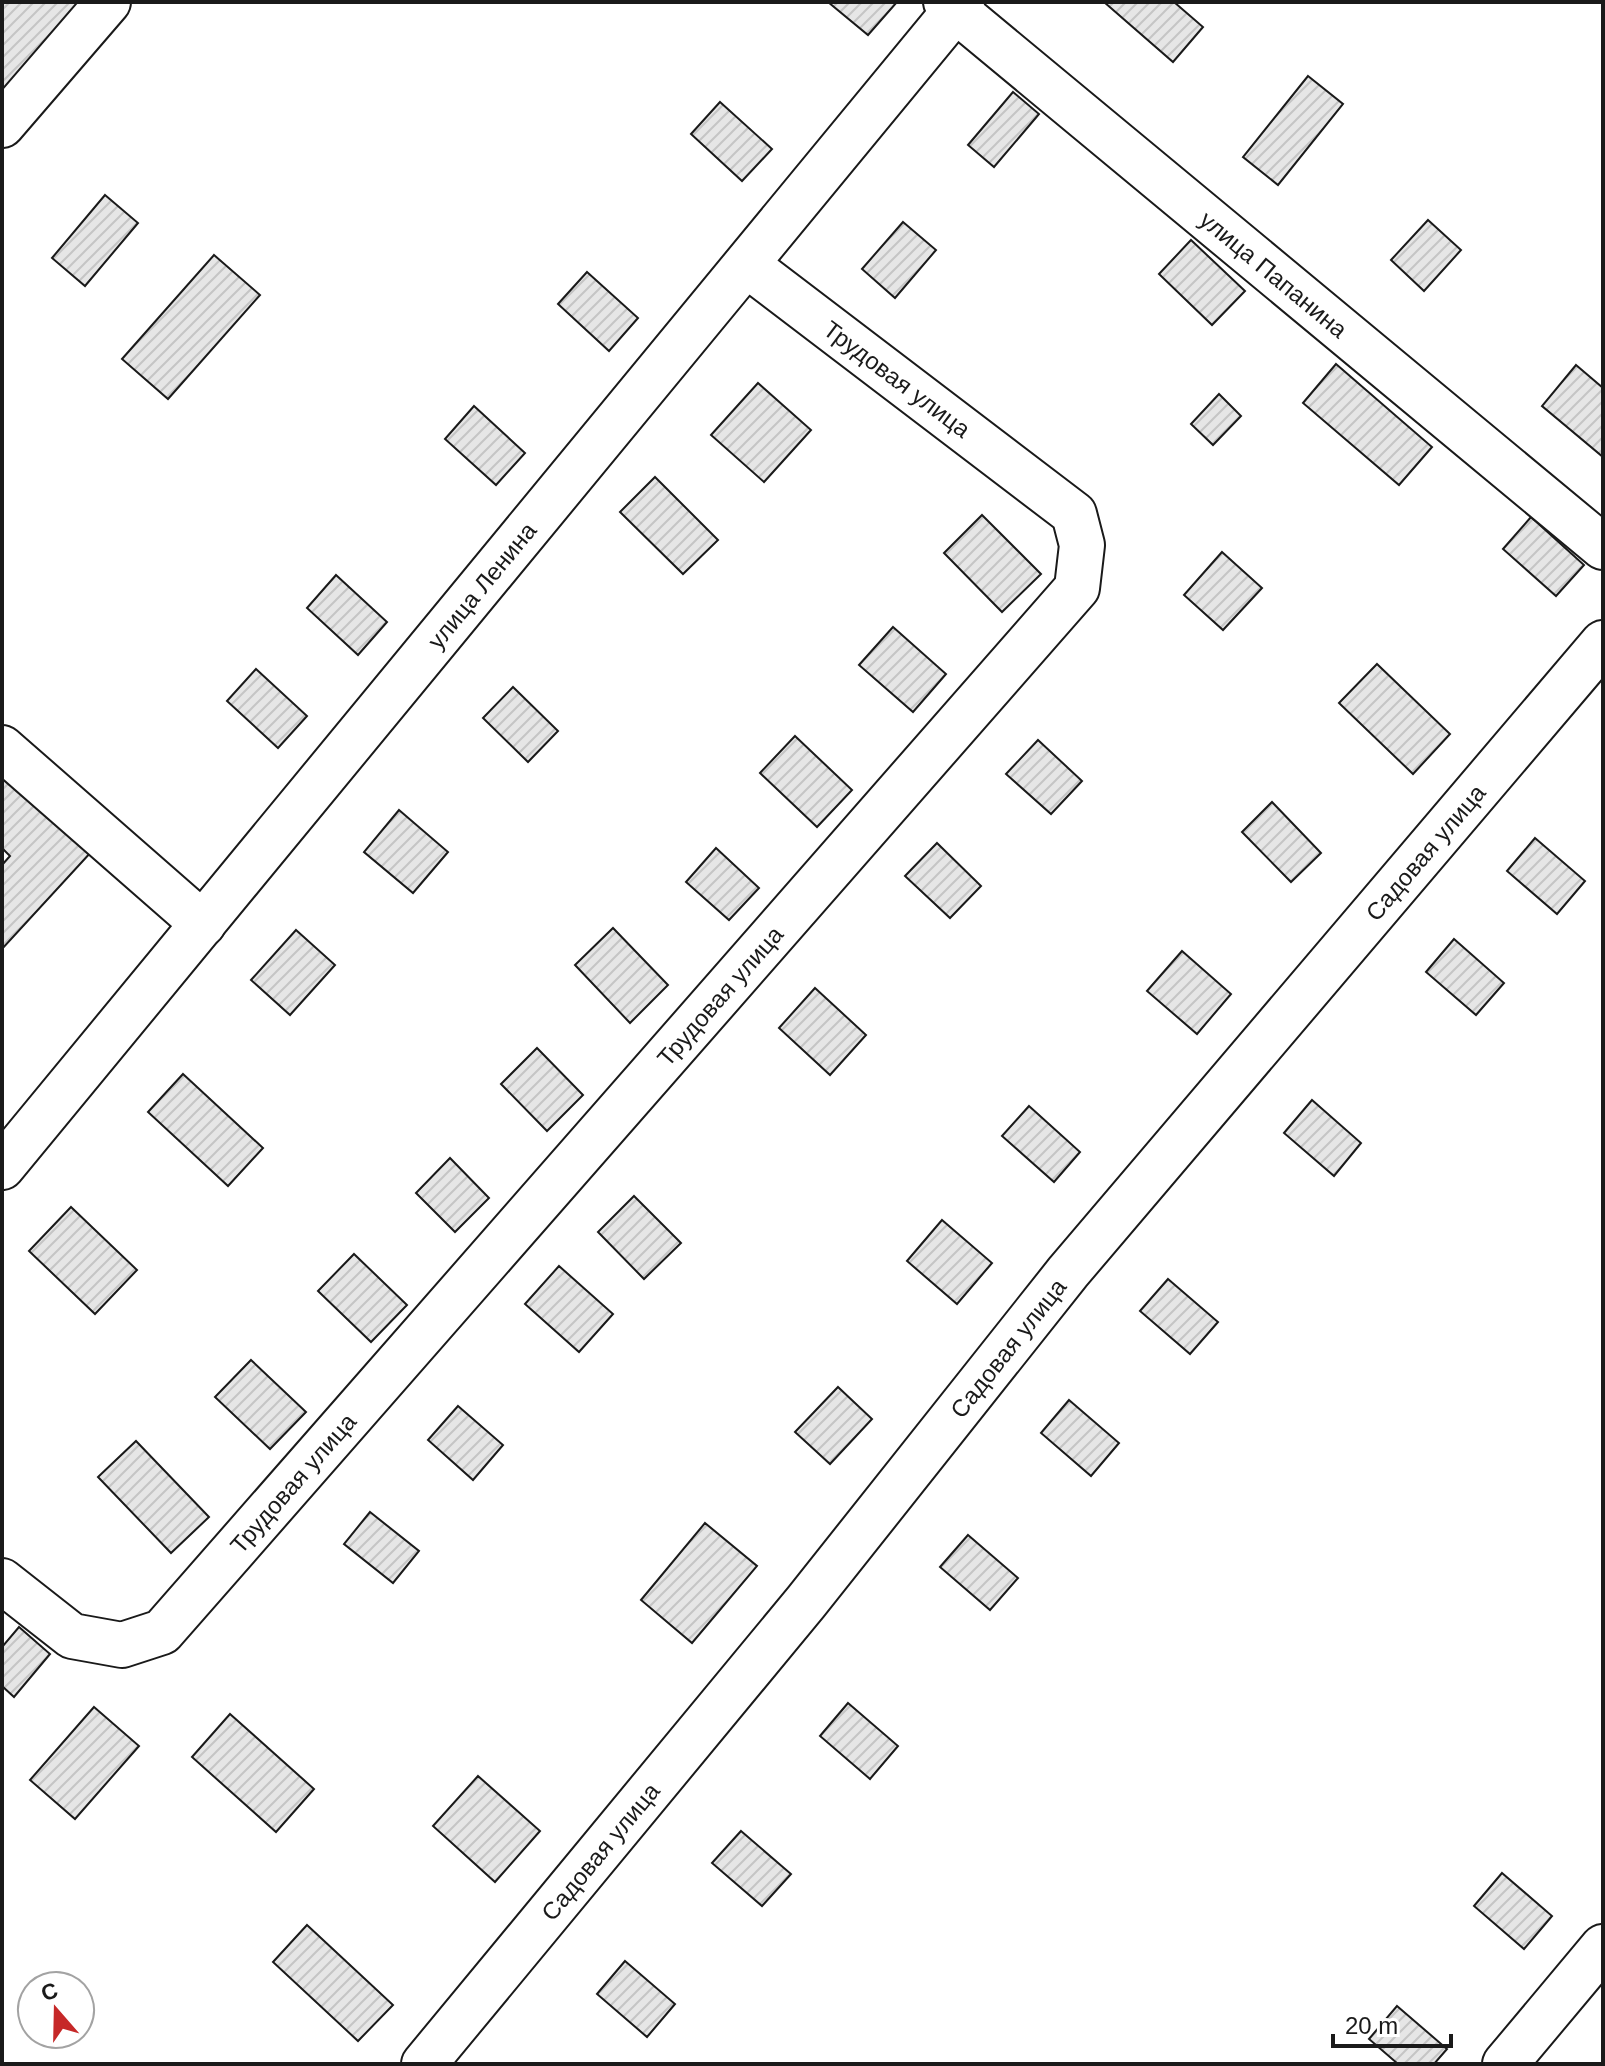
<svg xmlns="http://www.w3.org/2000/svg" width="1605" height="2066" viewBox="0 0 1605 2066" font-family="Helvetica,sans-serif">
  <defs>
    <pattern id="building-hatch" width="6" height="6" patternUnits="userSpaceOnUse" patternTransform="scale(2)"><rect width="6" height="6" fill="#e6e6e6"/><path d="M-1 1l2-2M0 6l6-6M5 7l2-2" fill="none" stroke="#c5c5c5"/></pattern>
  </defs>
  <rect width="100%" height="100%" fill="#fff"/>
  <!-- building -->
  <g fill="url(#building-hatch)" stroke="#1a1a1a" stroke-width="2">
    <path d="M2,2h85l-85,98z"/>
    <path d="M828,2h69l-29,33z"/>
    <path d="M1104,2h70l29,25 -30,35z"/>
    <path d="M1308,76l35,28 -65,81 -35,-28z"/>
    <path d="M1013,92l26,22 -45,53 -26,-22z"/>
    <path d="M720,102l52,47 -30,32 -51,-47z"/>
    <path d="M105,195l33,28 -53,63 -33,-28z"/>
    <path d="M1428,220l33,30 -37,41 -33,-31z"/>
    <path d="M903,222l33,28 -41,48 -33,-29z"/>
    <path d="M1191,240l54,51 -33,34 -53,-51z"/>
    <path d="M214,255l46,40 -92,104 -46,-40z"/>
    <path d="M587,272l51,46 -29,33 -51,-47z"/>
    <path d="M1336,364l96,83 -33,38 -96,-82z"/>
    <path d="M1576,365l27,23v69l-61,-51z"/>
    <path d="M758,383l53,47 -47,52 -53,-47z"/>
    <path d="M1219,394l22,22 -28,29 -22,-21z"/>
    <path d="M474,406l51,47 -29,32 -51,-46z"/>
    <path d="M655,477l63,63 -35,34 -63,-62z"/>
    <path d="M982,515l59,59 -39,38 -58,-59z"/>
    <path d="M1531,517l53,48 -28,31 -53,-47z"/>
    <path d="M1222,552l40,36 -39,42 -39,-35z"/>
    <path d="M336,575l51,47 -29,33 -51,-47z"/>
    <path d="M893,627l53,47 -33,38 -54,-47z"/>
    <path d="M1377,664l73,70 -37,40 -74,-71z"/>
    <path d="M256,669l51,47 -29,32 -51,-47z"/>
    <path d="M513,687l45,44 -30,31 -45,-44z"/>
    <path d="M795,736l57,54 -35,37 -57,-54z"/>
    <path d="M1038,740l44,41 -31,33 -45,-40z"/>
    <path d="M2,769l90,82 -90,98v-84l8,-9 -8,-8z"/>
    <path d="M1272,802l49,51 -30,29 -49,-50z"/>
    <path d="M399,810l49,42 -35,41 -49,-41z"/>
    <path d="M1535,838l50,43 -28,33 -50,-43z"/>
    <path d="M937,843l44,43 -31,32 -45,-42z"/>
    <path d="M716,848l43,40 -30,32 -43,-38z"/>
    <path d="M613,928l55,57 -38,38 -55,-58z"/>
    <path d="M296,930l39,35 -45,50 -39,-35z"/>
    <path d="M1454,939l50,44 -28,32 -50,-43z"/>
    <path d="M1182,951l49,43 -34,40 -50,-43z"/>
    <path d="M815,988l51,47 -36,40 -51,-47z"/>
    <path d="M537,1048l46,47 -36,36 -46,-47z"/>
    <path d="M183,1074l80,74 -35,38 -80,-74z"/>
    <path d="M1312,1100l49,43 -27,33 -50,-43z"/>
    <path d="M1029,1106l51,46 -26,30 -52,-46z"/>
    <path d="M450,1158l39,40 -34,34 -39,-39z"/>
    <path d="M634,1196l47,47 -37,36 -46,-47z"/>
    <path d="M71,1207l66,63 -42,44 -66,-63z"/>
    <path d="M942,1220l50,43 -35,41 -50,-43z"/>
    <path d="M354,1254l53,51 -36,37 -53,-51z"/>
    <path d="M559,1266l54,48 -34,38 -54,-48z"/>
    <path d="M1168,1279l50,43 -28,32 -50,-43z"/>
    <path d="M251,1360l55,52 -36,37 -55,-52z"/>
    <path d="M838,1387l34,32 -42,45 -35,-32z"/>
    <path d="M1069,1400l50,43 -28,33 -50,-43z"/>
    <path d="M458,1406l45,39 -30,35 -45,-40z"/>
    <path d="M136,1441l73,76 -38,36 -73,-76z"/>
    <path d="M370,1512l49,39 -26,32 -49,-39z"/>
    <path d="M705,1523l52,43 -65,77 -51,-43z"/>
    <path d="M968,1535l50,43 -28,32 -50,-43z"/>
    <path d="M19,1627l31,27 -36,43 -12,-11v-39z"/>
    <path d="M848,1703l50,43 -28,33 -50,-43z"/>
    <path d="M94,1707l45,39 -64,73 -45,-39z"/>
    <path d="M230,1714l84,75 -38,43 -84,-75z"/>
    <path d="M478,1776l62,55 -45,51 -62,-56z"/>
    <path d="M741,1831l50,43 -29,32 -50,-43z"/>
    <path d="M1502,1873l50,43 -28,33 -50,-43z"/>
    <path d="M307,1925l86,80 -35,36 -85,-79z"/>
    <path d="M625,1961l50,43 -28,33 -50,-43z"/>
    <path d="M1397,2006l50,43 -13,15h-36l-29,-25z"/>
  </g>
  <g fill="none" stroke-linecap="round" stroke-linejoin="round">
    <defs>
      <g id="minor">
        <path id="s1" d="M946,2l657,545"/>
        <path d="M2,125l106,-123"/>
        <path d="M2,748l201,176"/>
        <path id="s2" d="M2,1167l960,-1165"/>
        <path id="s3" d="M2,1581l70,55 50,9 40,-13 915,-1044 5,-43 -8,-31 -327,-249"/>
        <path id="s4" d="M424,2064l382,-462 262,-330 535,-629"/>
        <path d="M1505,2064l98,-117"/>
      </g>
    </defs>
    <!-- minor casing -->
    <use href="#minor" stroke="#1a1a1a" stroke-width="48"/>
    <!-- minor -->
    <use href="#minor" stroke="#fff" stroke-width="44"/>
  </g>
  <g text-anchor="middle" dominant-baseline="central" stroke-width="6" stroke-linejoin="round" paint-order="stroke">
    <!-- street labels -->
    <g font-size="24" fill="#1a1a1a" stroke="#fff">
      <text stroke="none"><textPath href="#s1" startOffset="426">улица Папанина</textPath></text>
      <text transform="translate(897 379) rotate(37)">Трудовая улица</text>
      <text stroke="none"><textPath href="#s2" startOffset="754">улица Ленина</textPath></text>
      <text stroke="none"><textPath href="#s4" startOffset="1572">Садовая улица</textPath></text>
      <text stroke="none"><textPath href="#s3" startOffset="1028">Трудовая улица</textPath></text>
      <text stroke="none"><textPath href="#s4" startOffset="924">Садовая улица</textPath></text>
      <text stroke="none"><textPath href="#s3" startOffset="380">Трудовая улица</textPath></text>
      <text stroke="none"><textPath href="#s4" startOffset="276">Садовая улица</textPath></text>
    </g>
  </g>
  <!-- border -->
  <rect width="1605" height="2066" fill="none" stroke="#1a1a1a" stroke-width="8"/>
  <!-- north arrow -->
  <g transform="translate(56 2010) rotate(340)"><circle r="38" fill="#ffffff" stroke="#a3a3a3" stroke-width="2"/>
  <path d="M0-6L14 30L0 20L-14 30Z" fill="#c62828"/>
  <text y="-12" font-size="22" font-weight="bold" text-anchor="middle" fill="#1a1a1a">С</text>
  </g>
  <!-- scale -->
  <path d="M1333 2034v12h118v-12" fill="none" stroke="#1a1a1a" stroke-width="4"/>
  <text x="1345" y="2034" font-size="24" fill="#1a1a1a" stroke="#ffffff" stroke-width="6" paint-order="stroke">20 m</text>
</svg>
